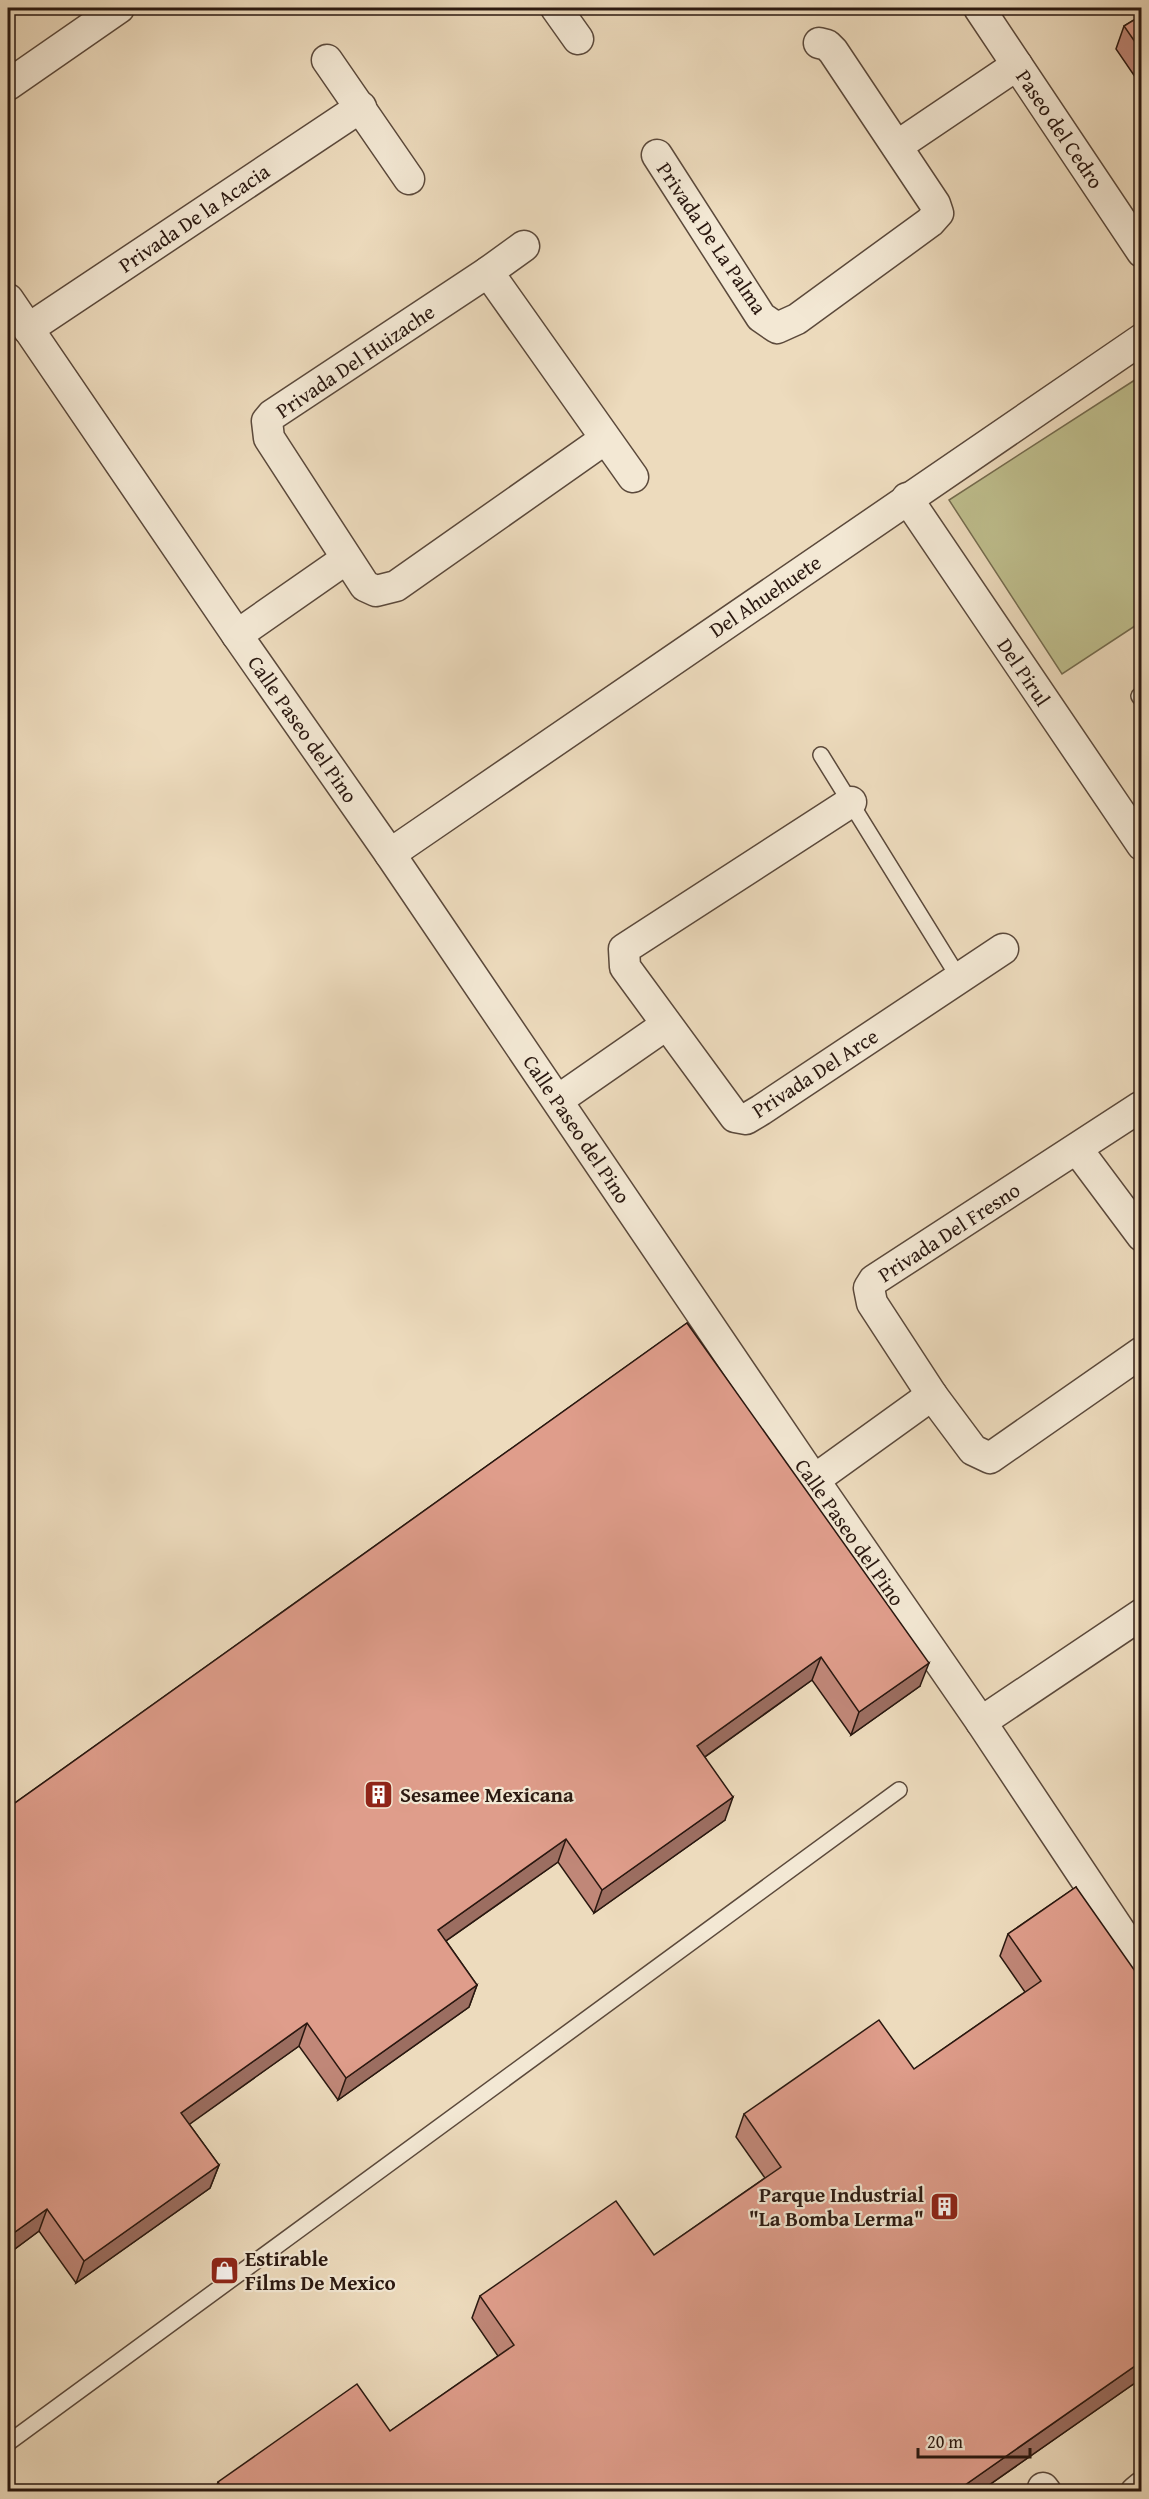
<svg xmlns="http://www.w3.org/2000/svg" width="1149" height="2499" viewBox="0 0 1149 2499" font-family="'Gentium Book Plus',serif">
  <rect width="100%" height="100%" fill="#eddbbd"/>
  <filter id="stains"><feTurbulence type="fractalNoise" baseFrequency=".00333" numOctaves="4"/><feColorMatrix values="0 0 0 0 .2 0 0 0 0 .09 0 0 0 0 .02 0 0 0 .5 -.17"/></filter>
  <radialGradient id="worn" r=".72"><stop offset=".6" stop-color="#630" stop-opacity="0"/><stop offset="1" stop-color="#630" stop-opacity=".3"/></radialGradient>
  <!-- green -->
  <path fill="#bebe8d" stroke="#746b4e" stroke-width="1.5" d="M1141,376v246l-79,52 -113,-174z"/>
  <g fill="none" stroke-linecap="round" stroke-linejoin="round">
    <defs>
      <g id="lane">
        <path d="M1139,696l3,4"/>
        <path d="M821,755l138,223"/>
        <path d="M8,2443l891,-653"/>
      </g>
      <g id="street">
        <path d="M556,8l22,31"/>
        <path d="M979,8l163,244"/>
        <path d="M327,60l82,119"/>
        <path d="M8,85l111,-77"/>
        <path d="M897,146l120,-81"/>
        <path d="M657,155l104,162 16,11 20,-9 133,-97 8,-9 -3,-9 -102,-153 -6,-6 -8,-2"/>
        <path d="M524,246l-36,26 -216,143 -5,6 2,17 96,148 11,5 20,-5 209,-147"/>
        <path d="M488,272l145,205"/>
        <path d="M8,299l229,336 153,219 424,626 167,242 161,242"/>
        <path d="M28,329l333,-222"/>
        <path d="M907,498l235,347"/>
        <path d="M237,635l109,-76"/>
        <path d="M851,802l-227,147 1,18 110,150 11,2 15,-9 242,-161"/>
        <path d="M390,854l752,-515"/>
        <path d="M558,1100l108,-75"/>
        <path d="M1140,1107l-266,173 -5,8 3,15 60,92 41,55 17,8 152,-106"/>
        <path d="M1077,1149l65,87"/>
        <path d="M814,1480l118,-85"/>
        <path d="M981,1722l161,-108"/>
        <path d="M1043,2488l3,4"/>
        <path d="M1136,2492l6,-5"/>
      </g>
    </defs>
    <!-- lane casing -->
    <use href="#lane" stroke="#5b493b" stroke-width="18"/>
    <!-- street casing -->
    <use href="#street" stroke="#5b493b" stroke-width="33"/>
    <!-- lane -->
    <use href="#lane" stroke="#f3e8d4" stroke-width="15"/>
    <!-- street -->
    <use href="#street" stroke="#f3e8d4" stroke-width="30"/>
  </g>
  <!-- wall -->
  <g fill="#c08778" stroke="#2a1810" stroke-width="1.5">
    <path d="M1142,15v72l-26,-38 8,-23z"/>
    <path d="M687,1323l233,363 -69,49 -39,-55 -107,77 20,63 -131,93 -36,-51 -112,79 31,44 -8,22 -131,93 -39,-54 -110,78 30,41 -9,23 -134,95 -37,-52 -31,23v-446z"/>
    <path d="M1076,1887l66,491 -163,114h-765l4,-10 172,-51 108,-75 -26,-38 8,-22 174,-41 111,-77 -29,-41 8,-23 170,-45 111,-77 -25,-36 8,-22z"/>
  </g>
  <!-- shaded-wall -->
  <g fill="#9c6e61" stroke="#2a1810" stroke-width="1.5">
    <path d="M821,1657l-9,23 -123,88 8,-22z"/>
    <path d="M929,1663l-9,23 -69,49 8,-23z"/>
    <path d="M733,1797l-8,23 -131,93 8,-23z"/>
    <path d="M566,1839l-8,23 -128,90 8,-22z"/>
    <path d="M477,1985l-8,22 -131,93 8,-22z"/>
    <path d="M307,2023l-8,23 -126,90 8,-23z"/>
    <path d="M219,2165l-9,23 -134,95 8,-22z"/>
    <path d="M47,2209l-8,22 -31,23v-17z"/>
    <path d="M1142,2361v17l-163,114h-24z"/>
  </g>
  <!-- building -->
  <g fill="#df9d8b" stroke="#2a1810" stroke-width="1.5">
    <path d="M1142,15v37l-18,-26z"/>
    <path d="M687,1323l242,340 -70,49 -38,-55 -124,89 36,51 -131,93 -36,-51 -128,91 39,55 -131,93 -39,-55 -126,90 38,52 -135,96 -37,-52 -39,28v-429z"/>
    <path d="M1076,1887l66,94v380l-187,131h-731l-6,-10 139,-98 33,47 124,-86 -34,-49 136,-95 38,54 127,-88 -37,-53 135,-94 35,49 127,-88 -33,-47z"/>
  </g>
  <!-- icons -->
  <defs>
    <symbol id="building-square" viewBox="-11 -11 22 22"><rect x="-9" y="-9" width="18" height="18" rx="4" fill="#8f2418" stroke="#f3e8d4"/><path d="M-4-6H4V6H1V3H-1V6H-4ZM-2.5-4.3h1.7v1.8h-1.7ZM.8-4.3h1.7v1.8H.8ZM-2.5-1h1.7V.8h-1.7ZM.8-1h1.7V.8H.8Z" fill="#fff"/></symbol>
    <symbol id="shop-square" viewBox="-11 -11 22 22"><rect x="-9" y="-9" width="18" height="18" rx="4" fill="#8f2418" stroke="#f3e8d4"/><path d="M-5-2.5h2.3a2.7 3.5 0 0 1 5.4 0H5L5.5 6h-11ZM-1.5-2.5h3a1.5 2.3 0 0 0-3 0Z" fill="#fff"/></symbol>
  </defs>
  <g fill-rule="evenodd">
    <use href="#building-square" x="362" y="1778" width="33" height="33"/>
    <use href="#building-square" x="928" y="2190" width="33" height="33"/>
    <use href="#shop-square" x="208" y="2254" width="33" height="33"/>
  </g>
  <g text-anchor="middle" dominant-baseline="central" stroke-width="4.5" stroke-linejoin="round" paint-order="stroke">
    <!-- street labels -->
    <g font-size="21" fill="#2a1810" stroke="#f3e8d4">
      <text transform="translate(1060 129) rotate(56)">Paseo del Cedro</text>
      <text transform="translate(194 218) rotate(-34)">Privada De la Acacia</text>
      <text transform="translate(712 238) rotate(56)">Privada De La Palma</text>
      <text transform="translate(355 361) rotate(-34)">Privada Del Huizache</text>
      <text transform="translate(765 596) rotate(-34)">Del Ahuehuete</text>
      <text transform="translate(1024 672) rotate(56)">Del Pirul</text>
      <text transform="translate(303 729) rotate(55)">Calle Paseo del Pino</text>
      <text transform="translate(815 1073) rotate(-33)">Privada Del Arce</text>
      <text transform="translate(577 1129) rotate(56)">Calle Paseo del Pino</text>
      <text transform="translate(949 1232) rotate(-33)">Privada Del Fresno</text>
      <text transform="translate(850 1532) rotate(55)">Calle Paseo del Pino</text>
    </g>
    <!-- poi labels -->
    <g font-size="21" font-weight="bold" fill="#2a1810" stroke="#f3e8d4" text-anchor="start">
      <text x="400" y="1794">Sesamee Mexicana</text>
      <text x="924" y="2194" text-anchor="end">Parque Industrial<tspan x="924" dy="24">"La Bomba Lerma"</tspan></text>
      <text x="245" y="2258">Estirable<tspan x="245" dy="24">Films De Mexico</tspan></text>
    </g>
  </g>
  <!-- margin -->
  <rect width="1149" height="2499" fill="none" stroke="#eddbbd" stroke-width="30"/>
  <rect x="9" y="9" width="1131" height="2481" fill="none" stroke="#2a1810" stroke-width="3"/>
  <rect x="15" y="15" width="1119" height="2469" fill="none" stroke="#2a1810" stroke-width="1.5"/>
  <!-- scale -->
  <path d="M918 2448v9h112v-9" fill="none" stroke="#2a1810" stroke-width="3"/>
  <text x="927" y="2448" font-size="18" fill="#2a1810" stroke="#f3e8d4" stroke-width="4.5" paint-order="stroke">20 m</text>
  <rect width="100%" height="100%" filter="url(#stains)"/>
  <rect width="100%" height="100%" fill="url(#worn)"/>
</svg>
